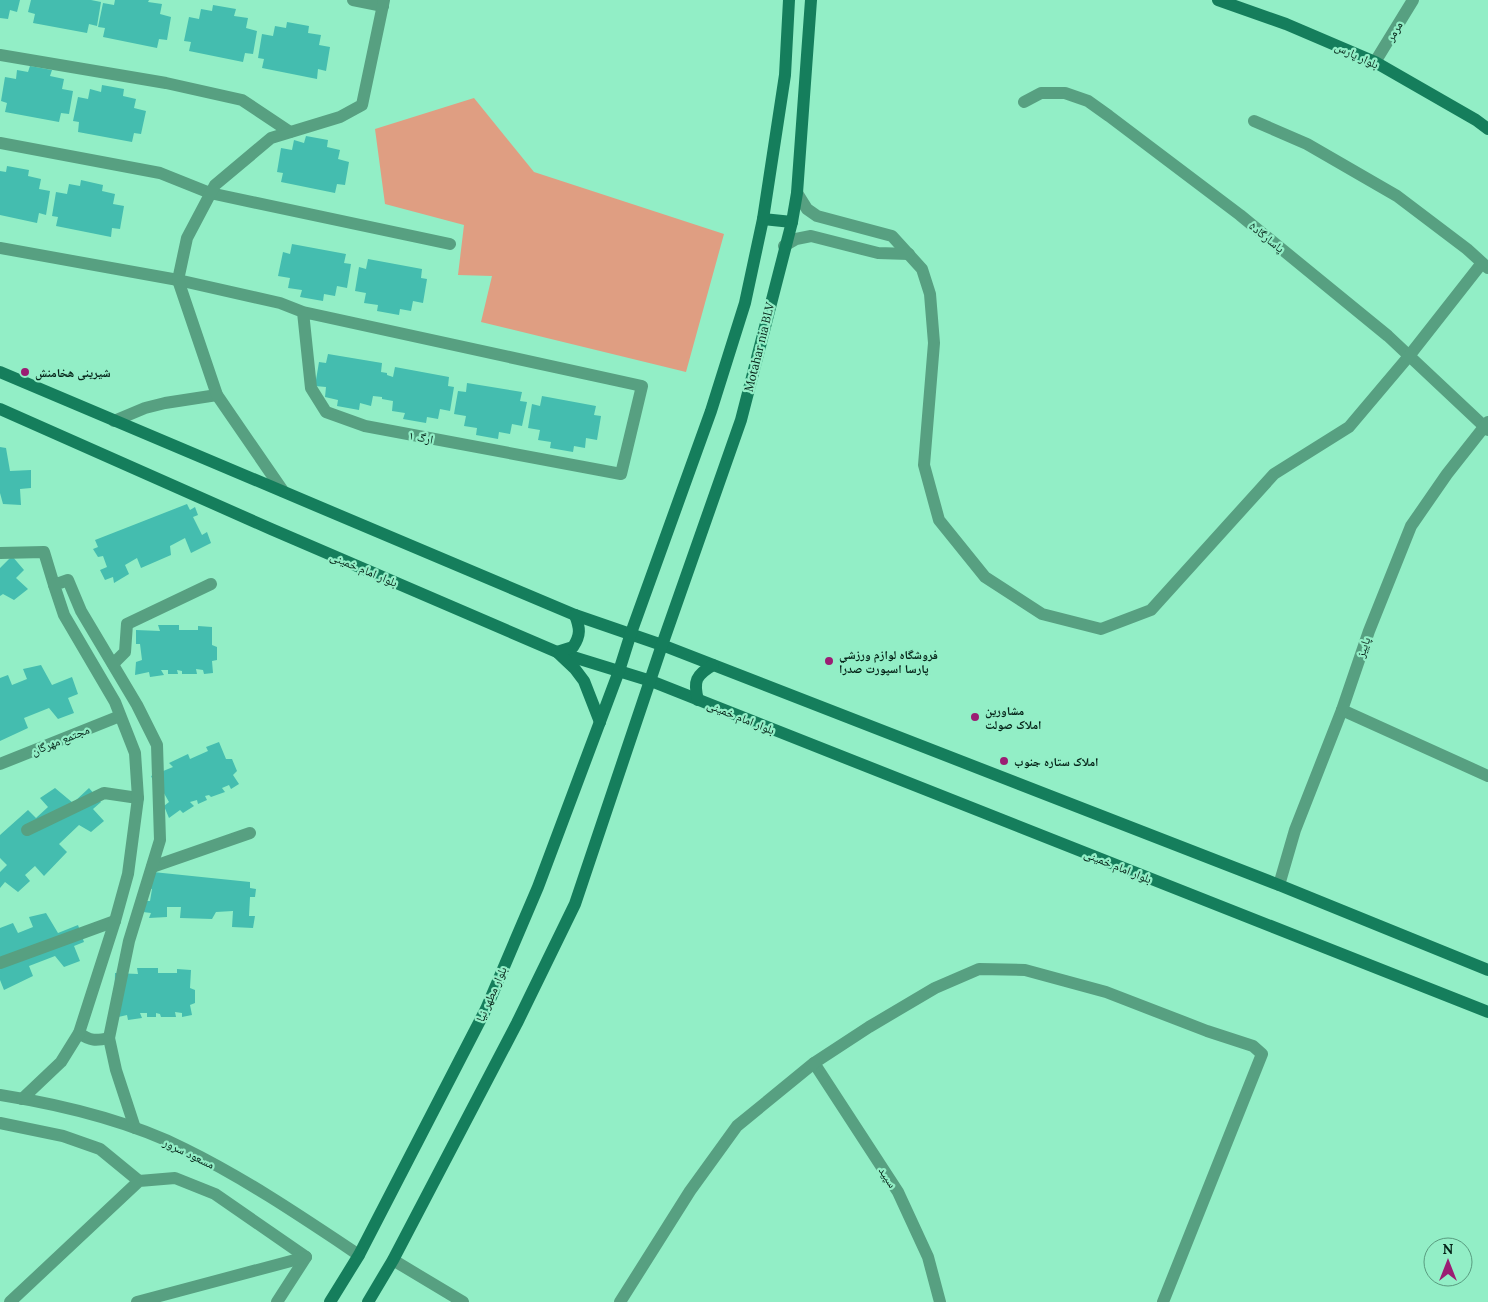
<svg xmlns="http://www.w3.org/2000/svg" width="1488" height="1302" viewBox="0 0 1488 1302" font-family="Lora,'Noto Naskh Arabic',serif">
  <rect width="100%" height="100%" fill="#92eec6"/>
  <!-- green -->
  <path fill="#df9e82" d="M474,98l60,74 190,62 -38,138 -205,-50 11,-46 -34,-1 6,-50 -79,-21 -10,-75z"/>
  <!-- building -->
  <g fill="#44bdaf">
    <path d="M0,0h20l-3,12 -7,-2 -2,9 -8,-1z"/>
    <path d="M31,0h60l10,2 -4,24 -8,-2 -2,9 -54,-10 2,-9 -7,-2z"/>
    <path d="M115,0h34l-1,2 14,2 -2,10 11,3 -4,23 -8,-1 -2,9 -54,-11 2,-9 -7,-1 5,-24 11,2z"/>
    <path d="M213,5l23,4 -2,7 14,2 -2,10 11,3 -4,23 -8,-1 -2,9 -54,-11 2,-9 -7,-1 5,-24 10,2 2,-10 11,2z"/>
    <path d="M287,22l22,4 -1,7 13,2 -2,10 11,2 -4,24 -8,-2 -1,10 -55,-11 2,-9 -6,-1 4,-24 11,2 2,-10 11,2z"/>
    <path d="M30,66l22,4 -2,6 14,3 -2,10 11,2 -4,23 -8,-1 -2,9 -54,-10 2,-9 -6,-2 4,-24 11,2 1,-9 11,2z"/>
    <path d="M102,85l22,4 -1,7 13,3 -2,9 12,3 -5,23 -7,-1 -2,9 -54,-10 1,-10 -6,-1 5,-24 10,2 2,-10 11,3z"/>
    <path d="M306,136l22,4 -1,7 13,3 -2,9 11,3 -4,23 -8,-1 -2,9 -54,-11 2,-9 -6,-1 4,-24 11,2 2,-10 10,3z"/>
    <path d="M7,166l22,4 -1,6 13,3 -2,10 11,2 -4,24 -7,-2 -2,10 -37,-8v-44l6,1z"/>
    <path d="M81,180l22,5 -1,6 13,3 -2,10 11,2 -4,23 -8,-1 -1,9 -55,-11 2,-9 -6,-1 4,-24 11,2 2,-10 11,2z"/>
    <path d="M292,244l54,10 -2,9 7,1 -4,24 -10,-2 -2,10 -11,-2 -1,7 -23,-4 2,-7 -14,-2 2,-10 -12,-2 5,-24 7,2z"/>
    <path d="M368,259l54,10 -1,9 6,1 -4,24 -10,-2 -2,10 -11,-2 -1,6 -22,-4 1,-6 -14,-2 2,-10 -11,-2 4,-24 7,2z"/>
    <path d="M328,354l54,9 -1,9 6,1v2l6,2 2,-10 54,10 -1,9 6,1 -4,24 -10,-2 -2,10 -11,-2 -1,6 -23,-4 2,-6 -13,-2 1,-10 -11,-2v-2l-9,-1 -2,10 -11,-3 -1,7 -22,-4 1,-6 -13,-3 1,-10 -11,-1 4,-24 7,1z"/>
    <path d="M467,383l55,9 -2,9 7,1 -5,24 -10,-2 -2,10 -11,-2 -1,7 -22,-4 1,-7 -13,-2 2,-10 -12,-2 4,-23 8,1z"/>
    <path d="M542,396l54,10 -2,9 7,1 -4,24 -11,-2 -1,10 -11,-2 -1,6 -23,-4 1,-6 -13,-2 2,-10 -12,-2 4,-24 8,2z"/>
    <path d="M0,447l6,1 4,23 21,-1v18l-11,1 1,16 -18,-1 -3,-11z"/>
    <path d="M187,504l3,6 5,-3 3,8 -5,2 9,18 5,-3 4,11 -20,10 -6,-15 -15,8 1,9 -30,13 -4,-10 -12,7 4,9 -15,9 -1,-6 -8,3 -5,-10 7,-3 -4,-11 -5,1 -5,-8 5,-2 -3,-7z"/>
    <path d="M12,556l12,14 -8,8 12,11 -14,11 -11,-6 -3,2v-28z"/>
    <path d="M158,625h21v5h19v-4l14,1v18l5,2v13l-5,1 1,12 -9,1 -1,-4 -7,-1 1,5h-15v-3l-5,-1 1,4h-10v-4h-7l3,5 -14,2 -1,-5 -14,3 1,-13 6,-2 -2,-16h-4v-14l24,1z"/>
    <path d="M41,665l11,20 20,-8 6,17 -10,4 6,15 -16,6 -9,-11 -25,10 4,10 -28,13v-63l8,-3 4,10 15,-6 -4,-10z"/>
    <path d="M219,742l7,17h6l5,12 -4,4 6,9 -8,5 -2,-4 -7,3 3,4 -14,5 -2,-2 -4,1 2,4 -9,4 -1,-4 -7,2 4,4 -11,7 -3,-3 -11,8 -5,-12 5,-4 -8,-14 -4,1 -6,-13 22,-9 -4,-4 19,-9 2,5 18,-8 -2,-4z"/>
    <path d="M55,788l18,15 16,-15 12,14 -8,7 11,12 -13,11 -12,-7 -20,19 8,8 -23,24 -9,-10 -10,9 5,6 -12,11 -13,-10 -5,6v-16l7,-7 -7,-7v-23l28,-25 8,8 12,-11 -8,-9z"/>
    <path d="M153,872l97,10v6l6,1 -1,8h-5l-1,19h6l-2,12 -21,-1 1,-16 -17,1 -4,7 -32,-1 1,-11h-14v10l-18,1 2,-5 -8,-1v-11h7l2,-12 -4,-1z"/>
    <path d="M46,913l12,20 20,-8 6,17 -10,4 6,15 -16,6 -9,-11 -26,10 4,10 -29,14 -4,-10v-52l13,-5 5,10 15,-6 -4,-10z"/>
    <path d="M137,968h21v5h19v-4l14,1 -1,18 5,2v13l-5,2 2,10 -10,2v-4l-7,-1 1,5h-15l-1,-3 -4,-1v4h-9v-4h-7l2,5 -14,2 -1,-5 -13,3 1,-45 23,1z"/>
  </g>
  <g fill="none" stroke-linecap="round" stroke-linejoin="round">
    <!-- street -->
    <g stroke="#57a081" stroke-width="12">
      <path d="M353,0l30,6"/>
      <path d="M0,55l166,28 76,17 48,32"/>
      <path d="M1375,62l38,-62"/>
      <path d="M1024,102l17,-9h24l23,8 21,15 131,99 148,121 100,94"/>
      <path d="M1254,121l53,23 90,52 70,53 21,19"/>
      <path d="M0,143l160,30 50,20 240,51"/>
      <path d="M797,193l10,16 10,7 75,20 30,33 8,25 4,49 -10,122 15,55 46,57 57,37 59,15 50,-19 123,-136 75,-47 60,-71 73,-93"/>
      <path d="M784,246l12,-7 15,-3 67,17 31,1"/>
      <path d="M0,248l178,32 102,23 23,9 339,74 -21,88 -256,-48 -39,-14 -15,-24 -8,-76"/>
      <path d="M114,421l31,-13 20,-5 52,-8"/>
      <path d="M283,491l-66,-96 -39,-115 9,-42 28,-53 56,-47 69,-21 22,-12 22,-105"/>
      <path d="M0,553l44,-1 10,33"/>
      <path d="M113,664l12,-12 2,-28 84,-40"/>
      <path d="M1342,710l146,66"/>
      <path d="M0,764l120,-48"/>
      <path d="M27,830l77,-37 34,5"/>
      <path d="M152,867l98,-34"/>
      <path d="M1279,885l16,-55 47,-120 27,-79 42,-105 36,-52 41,-52"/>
      <path d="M0,963l115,-42"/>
      <path d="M79,1033c11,8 17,8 30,5"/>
      <path d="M814,1063l84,129 30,65 12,45"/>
      <path d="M0,1095c63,10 127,25 185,54 61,30 117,68 174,106"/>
      <path d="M22,1099l39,-37 18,-29 36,-112 13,-47 10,-76 -3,-45 -20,-51 -51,-87 -10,-30 14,-5 13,31 56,94 20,40 3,95 -31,101 -20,97 7,32 19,58"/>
      <path d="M0,1123l63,13 37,13 39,32"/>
      <path d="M393,1260l70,42"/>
      <path d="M10,1302l129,-121 36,-3 40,16 91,63 -29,45"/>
      <path d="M137,1302l169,-45"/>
      <path d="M620,1302l70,-111 47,-65 77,-63 55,-36 66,-39 44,-19 46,1 81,22 101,39 46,15 9,8 -99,248"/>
    </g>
    <!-- secondary -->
    <g stroke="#157e5c" stroke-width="12">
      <path d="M1218,0l68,24 89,38 101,58 12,9"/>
      <path d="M763,219l29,3"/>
      <path d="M0,372l575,243 87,30 617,240 209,85"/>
      <path d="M0,409l271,120 286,123 94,29 837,331"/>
      <path d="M575,615c5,13 6,20 -2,32l-16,5 18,17 9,12 16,41"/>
      <path d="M698,700c-5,-19 -2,-25 15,-35"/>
      <path d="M330,1302l29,-47 127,-246 52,-122 81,-216 12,-38 80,-222 34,-108 18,-84 22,-144 4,-75"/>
      <path d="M368,1302l25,-42 124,-237 58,-119 87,-259 79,-225 51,-198 5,-29 14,-193"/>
    </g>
  </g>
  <!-- markers -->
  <g fill="#9b1d73" stroke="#92eec6" stroke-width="2">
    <circle cx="25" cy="372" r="5"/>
    <circle cx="829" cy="661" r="5"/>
    <circle cx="975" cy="717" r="5"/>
    <circle cx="1004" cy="761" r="5"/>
  </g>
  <g text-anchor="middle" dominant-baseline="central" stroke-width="4.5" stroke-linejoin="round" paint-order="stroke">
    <!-- street labels -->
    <g font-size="12" fill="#042217" stroke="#92eec6">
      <text transform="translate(1394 31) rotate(-59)">مرمر</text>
      <text transform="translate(1357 55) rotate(25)">بلوار پارس</text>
      <text transform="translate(1267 237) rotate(39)">پاسارگاد۵</text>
      <text transform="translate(759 347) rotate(-76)">Motahar nia BLV</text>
      <text transform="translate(421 437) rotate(11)">ارگ ۱</text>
      <text transform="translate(364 569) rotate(23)">بلوار امام خمینی</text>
      <text transform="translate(1363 647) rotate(-71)">پاییز</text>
      <text transform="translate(741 717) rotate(22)">بلوار امام خمینی</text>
      <text transform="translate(60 740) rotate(-22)">مجتمع مهرگان</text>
      <text transform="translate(1118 866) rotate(22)">بلوار امام خمینی</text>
      <text transform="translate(491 994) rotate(-66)">بلوار مطهر نیا</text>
      <text transform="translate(189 1153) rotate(26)">مسعود سرور</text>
      <text transform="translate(888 1177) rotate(57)">سپید</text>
    </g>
    <!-- poi labels -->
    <g font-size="12" font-weight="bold" fill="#042217" stroke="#92eec6" text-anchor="start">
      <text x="35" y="372">شیرینی هخامنش</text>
      <text x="839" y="654">فروشگاه لوازم ورزشي<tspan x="839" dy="14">پارسا اسپورت صدرا</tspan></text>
      <text x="985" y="710">مشاورین<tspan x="985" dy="14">املاک صولت</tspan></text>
      <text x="1014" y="761">املاک ستاره جنوب</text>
    </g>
  </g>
  <!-- north arrow -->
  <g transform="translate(1448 1262)"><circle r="24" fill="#92eec6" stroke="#599c80"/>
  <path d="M0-4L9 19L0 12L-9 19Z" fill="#9b1d73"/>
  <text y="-8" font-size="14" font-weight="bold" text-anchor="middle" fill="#042217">N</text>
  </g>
</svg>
